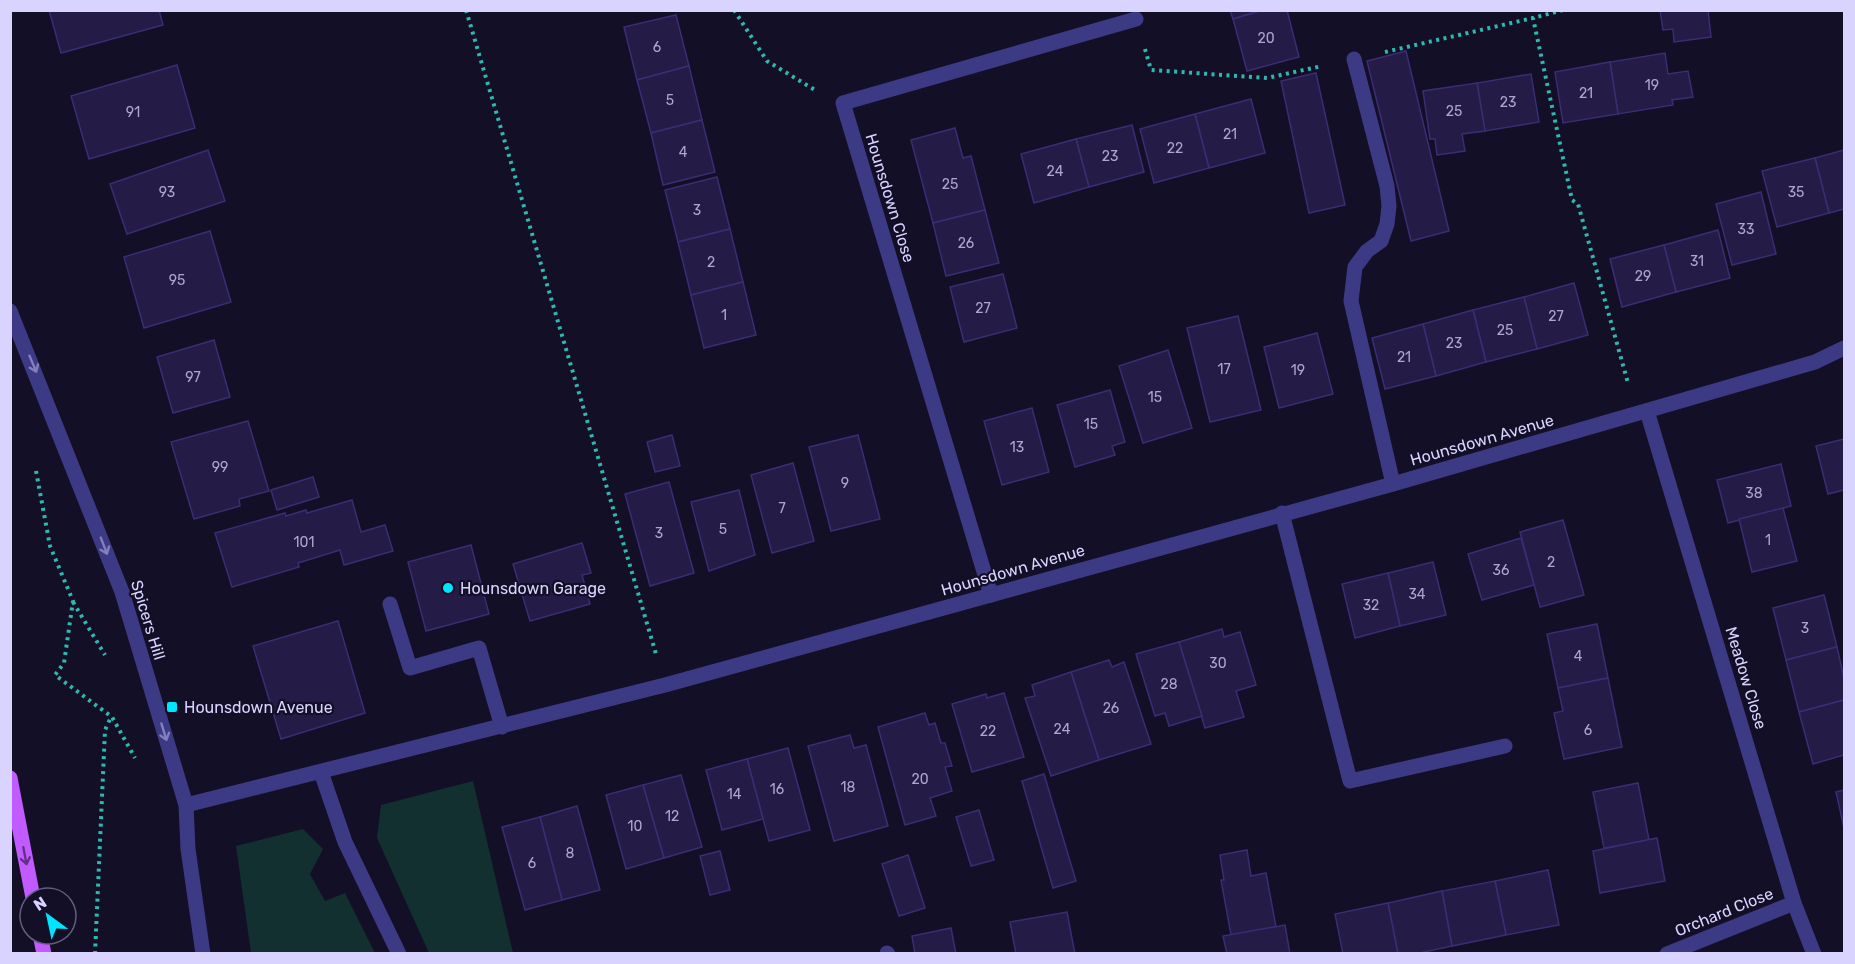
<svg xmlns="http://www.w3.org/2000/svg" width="1855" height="964" viewBox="0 0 1855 964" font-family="Rubik,sans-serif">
  <rect width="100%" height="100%" fill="#130f26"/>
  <!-- green -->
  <g fill="#12302f">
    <path d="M473,781l40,172h-84l-52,-115 4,-33z"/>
    <path d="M303,829l20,20 -13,25 15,27 20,-8 30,60h-124l-15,-107z"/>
  </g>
  <!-- building -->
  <g fill="#241b47" stroke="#3b2d73" stroke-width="1.5">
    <path d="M49,10h110l4,15 -102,28z"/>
    <path d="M1230,10h33l-30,9z"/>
    <path d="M1263,10h24l12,47 -52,14 -14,-52z"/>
    <path d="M1660,10h48l3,27 -37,5 -1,-13 -10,1z"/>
    <path d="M676,15l13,51 -52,14 -13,-53z"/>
    <path d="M1406,51l43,180 -38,10 -44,-180z"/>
    <path d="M1665,53l3,21 20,-3 5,26 -21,3 1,5 -55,9 -8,-52z"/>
    <path d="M1610,62l8,52 -55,9 -8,-51z"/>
    <path d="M177,65l18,63 -106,31 -18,-63z"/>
    <path d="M689,66l13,54 -51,13 -14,-53z"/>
    <path d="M1316,73l29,132 -36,8 -28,-132z"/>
    <path d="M1531,74l8,48 -54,9 -8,-48z"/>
    <path d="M1477,83l8,48 -23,3 3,17 -28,4 -2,-16h-5l-7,-48z"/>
    <path d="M1251,99l14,54 -56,15 -14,-54z"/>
    <path d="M1195,114l14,54 -55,15 -14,-54z"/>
    <path d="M702,120l13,52 -52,13 -12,-52z"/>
    <path d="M1132,125l12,47 -55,15 -13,-48z"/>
    <path d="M955,128l8,30 8,-2 14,54 -52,13 -22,-83z"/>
    <path d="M1076,139l13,48 -55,16 -13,-49z"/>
    <path d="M208,150l17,51 -98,33 -17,-50z"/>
    <path d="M1844,150v59l-15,4 -14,-55z"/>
    <path d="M1815,158l14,55 -52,14 -15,-56z"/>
    <path d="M717,177l13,52 -52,13 -13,-52z"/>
    <path d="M1761,192l15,62 -44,11 -16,-61z"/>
    <path d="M985,210l14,53 -53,13 -13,-53z"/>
    <path d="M730,229l13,53 -52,13 -13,-53z"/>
    <path d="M1718,230l12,48 -54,14 -12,-47z"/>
    <path d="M210,231l21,71 -87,26 -20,-71z"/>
    <path d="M1664,245l12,47 -54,15 -12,-48z"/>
    <path d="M1003,274l14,54 -53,14 -14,-55z"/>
    <path d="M743,282l13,53 -52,13 -13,-53z"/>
    <path d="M1574,283l14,52 -51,14 -13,-52z"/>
    <path d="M1524,297l13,52 -51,13 -13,-52z"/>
    <path d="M1473,310l13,52 -50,14 -13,-52z"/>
    <path d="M1238,316l23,94 -51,12 -23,-94z"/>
    <path d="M1423,324l13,52 -51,13 -13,-51z"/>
    <path d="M1317,333l16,61 -54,14 -15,-61z"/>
    <path d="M214,340l16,57 -57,16 -16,-56z"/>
    <path d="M1168,350l24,78 -49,15 -24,-77z"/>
    <path d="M1110,390l15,52 -13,4 3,9 -40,12 -18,-62z"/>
    <path d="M1032,408l17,64 -47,13 -18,-64z"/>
    <path d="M248,421l21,70 -30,8 1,7 -46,13 -23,-77z"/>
    <path d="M672,435l8,31 -25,6 -8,-30z"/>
    <path d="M858,435l22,84 -49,12 -22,-84z"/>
    <path d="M1844,439v51l-16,4 -12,-48z"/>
    <path d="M793,463l21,78 -42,12 -21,-78z"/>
    <path d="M1781,464l10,42 -63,17 -11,-43z"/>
    <path d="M313,477l6,20 -42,13 -6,-20z"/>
    <path d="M669,482l25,91 -44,13 -25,-92z"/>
    <path d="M739,490l16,65 -46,16 -18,-69z"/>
    <path d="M352,500l9,32 24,-7 8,26 -49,14 -4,-15 -42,13 1,4 -67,20 -17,-54 70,-20 1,3 20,-6 1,3z"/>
    <path d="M1783,508l14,53 -45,11 -13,-53z"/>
    <path d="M1563,520l21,75 -44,12 -20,-75z"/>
    <path d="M1521,538l13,47 -52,15 -14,-46z"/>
    <path d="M582,543l9,30 -9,2 8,29 -60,17 -17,-57z"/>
    <path d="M471,545l18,69 -63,17 -18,-69z"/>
    <path d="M1433,562l13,53 -46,11 -12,-53z"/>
    <path d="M1388,573l12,53 -45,12 -13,-54z"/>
    <path d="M1824,595l13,52 -51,13 -13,-52z"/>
    <path d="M338,621l27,92 -84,26 -28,-93z"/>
    <path d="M1597,624l11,54 -50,10 -11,-54z"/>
    <path d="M1222,629l2,8 16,-5 16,53 -20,6 8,26 -39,11 -26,-86z"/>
    <path d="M1179,642l23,74 -33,10 -4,-13 -10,3 -19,-62z"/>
    <path d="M1837,647l7,31v22l-45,12 -13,-52z"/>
    <path d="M1109,660l3,7 12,-5 27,82 -52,16 -28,-88z"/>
    <path d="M1071,672l28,88 -48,16 -26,-78 10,-2 -3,-11z"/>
    <path d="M1608,678l14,69 -58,12 -10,-46 9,-2 -5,-23z"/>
    <path d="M1004,693l20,64 -52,15 -20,-68 34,-10 1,4z"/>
    <path d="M1844,700v55l-31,9 -14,-52z"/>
    <path d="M925,713l4,12 6,-2 6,20h4l7,23 -7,1 7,24 -22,7 6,18 -31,9 -27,-98z"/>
    <path d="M850,735l4,13 12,-3 22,81 -54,15 -26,-95z"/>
    <path d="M788,748l22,82 -41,11 -22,-82z"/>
    <path d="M747,759l16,60 -41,11 -16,-60z"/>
    <path d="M1044,774l32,107 -23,7 -31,-107z"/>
    <path d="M681,775l21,72 -38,11 -21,-73z"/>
    <path d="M1638,783l11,57 -45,8 -11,-56z"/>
    <path d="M643,785l21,73 -38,11 -20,-74z"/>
    <path d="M1844,790v38l-8,-36z"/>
    <path d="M577,806l23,84 -38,10 -22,-83z"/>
    <path d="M979,810l15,50 -23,6 -15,-49z"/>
    <path d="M540,817l22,83 -37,10 -23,-83z"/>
    <path d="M1657,838l8,43 -65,12 -7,-42z"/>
    <path d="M1247,850l4,26 15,-3 10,54 -45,8 -10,-55h3l-4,-25z"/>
    <path d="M720,851l10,39 -20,5 -10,-39z"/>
    <path d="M908,855l17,53 -26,8 -17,-52z"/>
    <path d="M1548,870l11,55 -53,10 -11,-54z"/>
    <path d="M1495,881l11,54 -54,11 -10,-55z"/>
    <path d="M1442,891l10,55 -37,8h-17l-10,-51z"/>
    <path d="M1388,903l10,51h-55l-8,-40z"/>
    <path d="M1067,912l8,42h-59l-6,-32z"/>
    <path d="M1285,925l5,29h-63l-4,-18z"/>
    <path d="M951,928l5,26h-41l-3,-18z"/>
  </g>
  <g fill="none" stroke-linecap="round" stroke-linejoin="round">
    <!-- path -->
    <g stroke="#2fb8b0" stroke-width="4" stroke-dasharray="3 4.5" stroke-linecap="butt">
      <path d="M466,10l190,644"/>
      <path d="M734,10l33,51 48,29"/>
      <path d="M1563,10l-30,8 39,182 6,4 50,179"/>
      <path d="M1145,49l6,21 116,8 55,-12"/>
      <path d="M1385,52l148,-34"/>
      <path d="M36,471l14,75 23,55 -9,62 -9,12 57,42 23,41"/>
      <path d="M73,602l32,53"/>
      <path d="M95,954l10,-224 6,-13"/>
    </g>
    <!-- minor -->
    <g stroke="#3d3a85" stroke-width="15">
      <path d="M1354,59l33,127 2,20 -2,18 -6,17 -14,10 -12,16 -4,34 42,183"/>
      <path d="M10,311l112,281 64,213 2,44 15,105"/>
      <path d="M1647,411l147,492 20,51"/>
      <path d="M1282,513l68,268 155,-35"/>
      <path d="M991,595l-148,-492 293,-84"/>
      <path d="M390,604l20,64 69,-20 23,79"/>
      <path d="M321,772l24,70 54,112"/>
      <path d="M186,805l479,-120 728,-201 422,-122 29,-14"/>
      <path d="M887,953l1,1"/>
      <path d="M1667,954l127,-51"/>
    </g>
    <!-- major -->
    <g stroke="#c25bff" stroke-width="15">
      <path d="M10,778l23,120"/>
      <path d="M40,934l4,20"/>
    </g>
  </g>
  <!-- one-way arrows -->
  <defs><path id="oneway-shaft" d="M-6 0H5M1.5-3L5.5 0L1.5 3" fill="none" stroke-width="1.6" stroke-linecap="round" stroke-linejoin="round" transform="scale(1.5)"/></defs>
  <g stroke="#837fbc">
    <use href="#oneway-shaft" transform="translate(33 364) rotate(67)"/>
    <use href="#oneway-shaft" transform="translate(104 546) rotate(69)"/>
    <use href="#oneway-shaft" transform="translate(164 732) rotate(73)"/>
  </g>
  <use stroke="#623188" href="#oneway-shaft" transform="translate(25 856) rotate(79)"/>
  <!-- markers -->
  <g fill="#00e5ff" stroke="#130f26" stroke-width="2">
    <circle cx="448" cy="588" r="6"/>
    <rect x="166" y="701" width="12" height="12" rx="3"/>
  </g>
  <g text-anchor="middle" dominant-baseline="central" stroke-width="4.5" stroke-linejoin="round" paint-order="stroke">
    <!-- number labels -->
    <g font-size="14" fill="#aca6d1">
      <text x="1266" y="38">20</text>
      <text x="657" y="47">6</text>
      <text x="1652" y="85">19</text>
      <text x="1586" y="93">21</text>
      <text x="670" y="100">5</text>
      <text x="1508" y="102">23</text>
      <text x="1454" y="111">25</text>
      <text x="133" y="112">91</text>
      <text x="1230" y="134">21</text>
      <text x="1175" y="148">22</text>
      <text x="683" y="152">4</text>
      <text x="1110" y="156">23</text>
      <text x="1055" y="171">24</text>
      <text x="950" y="184">25</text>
      <text x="167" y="192">93</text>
      <text x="1796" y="192">35</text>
      <text x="697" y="210">3</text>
      <text x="1746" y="229">33</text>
      <text x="966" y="243">26</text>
      <text x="1697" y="261">31</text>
      <text x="711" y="262">2</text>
      <text x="1643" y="276">29</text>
      <text x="177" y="280">95</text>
      <text x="983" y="308">27</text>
      <text x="724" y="315">1</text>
      <text x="1556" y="316">27</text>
      <text x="1505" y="330">25</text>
      <text x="1454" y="343">23</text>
      <text x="1404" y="357">21</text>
      <text x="1224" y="369">17</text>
      <text x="1298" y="370">19</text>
      <text x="193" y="377">97</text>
      <text x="1155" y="397">15</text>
      <text x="1091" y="424">15</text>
      <text x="1017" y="447">13</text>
      <text x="220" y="467">99</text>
      <text x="845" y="483">9</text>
      <text x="1754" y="493">38</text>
      <text x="782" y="508">7</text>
      <text x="723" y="529">5</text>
      <text x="659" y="533">3</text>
      <text x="1768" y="540">1</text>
      <text x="304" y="542">101</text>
      <text x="1551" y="562">2</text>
      <text x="1501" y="570">36</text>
      <text x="1417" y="594">34</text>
      <text x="1371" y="605">32</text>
      <text x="1805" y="628">3</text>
      <text x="1578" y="656">4</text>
      <text x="1218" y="663">30</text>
      <text x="1169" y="684">28</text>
      <text x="1111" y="708">26</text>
      <text x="1062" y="729">24</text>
      <text x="1588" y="730">6</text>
      <text x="988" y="731">22</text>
      <text x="920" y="779">20</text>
      <text x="848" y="787">18</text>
      <text x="777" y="789">16</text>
      <text x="734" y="794">14</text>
      <text x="672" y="816">12</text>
      <text x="635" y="826">10</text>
      <text x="570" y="853">8</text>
      <text x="532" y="863">6</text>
    </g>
    <!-- street labels -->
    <g font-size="16" fill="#d9d4ff" stroke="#130f26">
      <text transform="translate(890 198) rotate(73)">Hounsdown Close</text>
      <text transform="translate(1482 440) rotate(-16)">Hounsdown Avenue</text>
      <text transform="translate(1013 570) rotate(-16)">Hounsdown Avenue</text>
      <text transform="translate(148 620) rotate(73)">Spicers Hill</text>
      <text transform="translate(1746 678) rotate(73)">Meadow Close</text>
      <text transform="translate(1724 912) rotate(-22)">Orchard Close</text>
    </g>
    <!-- poi labels -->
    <g font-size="16" fill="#d9d4ff" stroke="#130f26" text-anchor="start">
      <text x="460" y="588">Hounsdown Garage</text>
      <text x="184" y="707">Hounsdown Avenue</text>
    </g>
  </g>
  <!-- border -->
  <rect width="1855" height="964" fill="none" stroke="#d9d4ff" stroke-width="24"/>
  <!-- north arrow -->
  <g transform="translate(48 916) rotate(327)"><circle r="28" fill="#130f26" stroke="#625e7d" stroke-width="1.5"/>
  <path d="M0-4.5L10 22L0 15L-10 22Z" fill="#00e5ff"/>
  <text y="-9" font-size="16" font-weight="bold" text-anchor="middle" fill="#d9d4ff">N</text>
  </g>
</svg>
